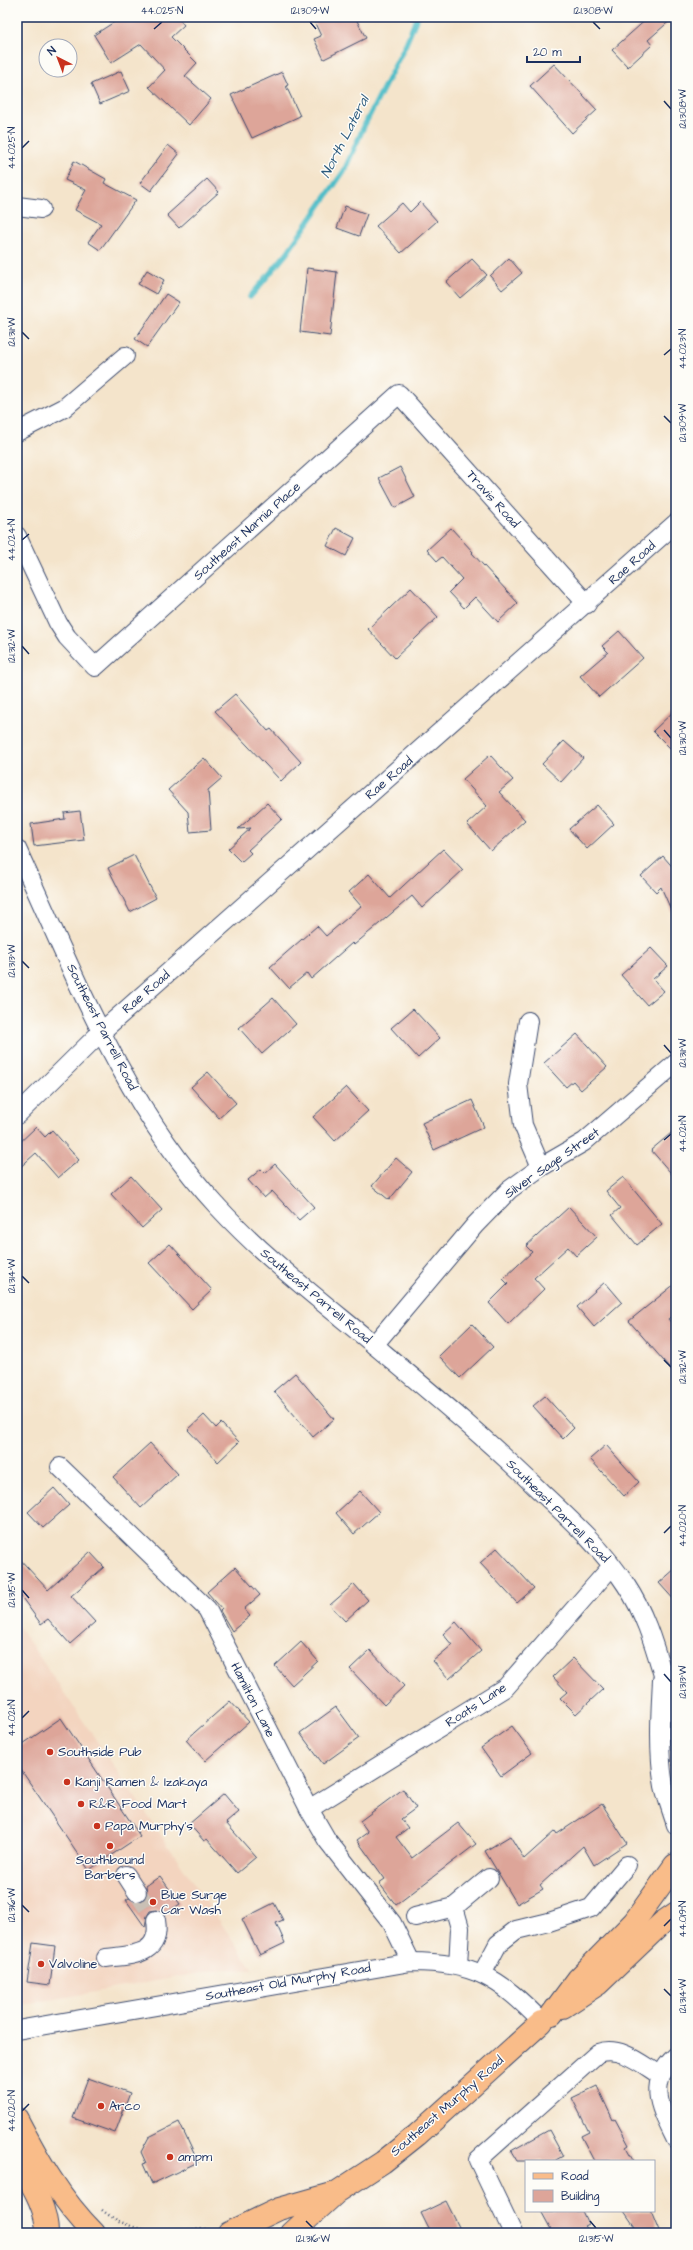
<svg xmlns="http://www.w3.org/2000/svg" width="693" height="2250" viewBox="0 0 693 2250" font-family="'Architects Daughter',sans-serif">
  <rect width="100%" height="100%" fill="#fdfcf7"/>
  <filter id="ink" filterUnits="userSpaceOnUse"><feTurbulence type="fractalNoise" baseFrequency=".025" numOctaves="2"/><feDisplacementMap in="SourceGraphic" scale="8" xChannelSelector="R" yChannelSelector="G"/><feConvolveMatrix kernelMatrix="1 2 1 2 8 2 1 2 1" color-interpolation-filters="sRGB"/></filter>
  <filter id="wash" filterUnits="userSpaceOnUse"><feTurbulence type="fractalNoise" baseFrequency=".012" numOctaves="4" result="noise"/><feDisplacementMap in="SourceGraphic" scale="16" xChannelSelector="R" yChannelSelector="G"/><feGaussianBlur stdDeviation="0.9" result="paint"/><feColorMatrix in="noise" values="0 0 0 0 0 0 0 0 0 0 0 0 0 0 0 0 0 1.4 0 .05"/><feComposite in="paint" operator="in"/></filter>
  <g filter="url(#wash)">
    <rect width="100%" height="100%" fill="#f4e4cb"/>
    <!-- built -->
    <path fill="#f3d4bf" d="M17,1624l236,346 -31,-1 -205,37z"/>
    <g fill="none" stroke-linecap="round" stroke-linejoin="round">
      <!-- stream -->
      <path stroke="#4fbdc8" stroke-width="5.5" d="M250,297l37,-44 57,-82 21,-47 40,-78 12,-29"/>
    </g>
    <g id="blocks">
      <!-- building -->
      <g fill="#dda599">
        <path d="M122,17h55l7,8 -13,12 26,26 -12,13 26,23 -22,26 -40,-38 16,-17 -24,-26 -30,19 -17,-28z"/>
        <path d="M312,17h43l11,21 -42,21 -10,-20 7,-3z"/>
        <path d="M649,17h25l-26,23 4,5 -24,22 -16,-17z"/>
        <path d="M554,64l43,46 -25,23 -42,-47z"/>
        <path d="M121,71l9,20 -30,13 -9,-20z"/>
        <path d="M282,72l6,13 -2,1 14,30 -48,22 -21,-43z"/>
        <path d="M168,145l11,9 -28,37 -11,-8z"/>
        <path d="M74,161l32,18 -2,4 32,17 -36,50 -12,-8 13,-18 -26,-14 11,-20 -21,-10z"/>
        <path d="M207,179l12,13 -40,36 -12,-13z"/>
        <path d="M420,202l17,19 -36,32 -25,-27 26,-23 8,9z"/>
        <path d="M345,206l22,8 -8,22 -22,-8z"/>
        <path d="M509,258l13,15 -20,17 -12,-14z"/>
        <path d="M472,259l15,16 -27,23 -14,-16z"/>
        <path d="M307,268l30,4 -7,64 -30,-4z"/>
        <path d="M147,270l17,10 -8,14 -18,-10z"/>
        <path d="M166,294l13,8 -32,45 -12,-8z"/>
        <path d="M400,467l15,30 -20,11 -16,-30z"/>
        <path d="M336,528l19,10 -9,18 -19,-10z"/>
        <path d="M451,528l22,24 -1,1 46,50 -20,19 -23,-25 -11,11 -15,-16 13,-13 -20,-22 -5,4 -10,-11z"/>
        <path d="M411,588l27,29 -43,41 -27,-29z"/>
        <path d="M619,631l24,27 -44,39 -19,-21 28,-24 -6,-6z"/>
        <path d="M235,694l33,37 3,-2 30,33 -20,19 -66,-70z"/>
        <path d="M676,709v45l-23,-23z"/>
        <path d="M564,741l19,17 -22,24 -19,-18z"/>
        <path d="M490,755l23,25 -14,12 26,28 -34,31 -24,-27 20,-18 -24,-27z"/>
        <path d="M204,758l18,20 -14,12 3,40 -21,2 -2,-20 -20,-22z"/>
        <path d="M267,803l15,16 -34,31 3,3 -10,9 -13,-13 23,-21 -13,1z"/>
        <path d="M597,805l17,19 -27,25 -18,-20z"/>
        <path d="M80,811l4,29 -50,6 -3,-22 34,-5 -1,-6z"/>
        <path d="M443,849l20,21 -41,38 -10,-12 -58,49 -2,-2 -41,36 -4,-6 -18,15 -19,-21 47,-41 9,10 35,-30 -12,-14 20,-18 21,24z"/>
        <path d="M134,855l22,43 -26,14 -22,-44z"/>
        <path d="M663,856l13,15v50l-15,-34 -5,5 -15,-16z"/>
        <path d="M651,948l17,18 -15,13 11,12 -17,14 -26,-30z"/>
        <path d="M273,998l23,26 -34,30 -23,-26z"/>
        <path d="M413,1009l27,29 -22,20 -27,-30z"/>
        <path d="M577,1034l30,33 -26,23 -8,-9 -7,6 -22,-24z"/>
        <path d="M208,1072l28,31 -17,15 -28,-31z"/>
        <path d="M346,1087l22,24 -33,30 -22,-24z"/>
        <path d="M472,1100l12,27 -50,23 -12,-27z"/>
        <path d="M36,1127l9,10 7,-7 27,30 -21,18 -22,-25 -19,17v-25z"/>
        <path d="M676,1129v50l-25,-29z"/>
        <path d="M396,1158l16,14 -23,28 -17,-14z"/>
        <path d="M275,1164l39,43 -15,13 -27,-29 -8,7 -16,-18 13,-11 4,4z"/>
        <path d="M131,1176l31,34 -20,18 -31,-34z"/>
        <path d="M623,1177l39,47 -25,21 -25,-30 8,-7 -14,-17z"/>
        <path d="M569,1207l28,30 -21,19 -8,-9 -34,31 10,11 -36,35 -19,-21 19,-19 -5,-5 29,-27 -6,-6z"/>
        <path d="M170,1244l42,46 -20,19 -43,-46z"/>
        <path d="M605,1282l17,20 -28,25 -17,-20z"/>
        <path d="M676,1283v29l-8,7 8,9v47l-47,-54z"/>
        <path d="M472,1324l21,23 -33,31 -21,-22z"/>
        <path d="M295,1373l39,46 -21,18 -39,-46z"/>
        <path d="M545,1396l29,32 -11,11 -30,-33z"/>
        <path d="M204,1415l12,13 5,-5 18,19 -21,20 -30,-32z"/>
        <path d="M150,1443l28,31 -37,34 -28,-31z"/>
        <path d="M606,1445l33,37 -15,14 -34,-37z"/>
        <path d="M54,1488l15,17 -26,23 -15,-16z"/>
        <path d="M360,1491l19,21 -25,22 -18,-21z"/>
        <path d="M497,1548l37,40 -17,15 -37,-40z"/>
        <path d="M90,1552l14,15 -33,29 24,26 -25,22 -22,-25 -7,5 -24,-33v-35l31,34z"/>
        <path d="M235,1567l25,28 -16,14 6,7 -18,15 -12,-20 2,-2 -15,-17z"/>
        <path d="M676,1568v34l-17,-19z"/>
        <path d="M354,1584l14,16 -23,21 -15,-16z"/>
        <path d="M456,1622l25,29 -32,28 -16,-18 19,-16 -9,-11z"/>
        <path d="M301,1642l17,19 -26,24 -17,-19z"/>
        <path d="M370,1650l34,36 -20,19 -34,-36z"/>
        <path d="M573,1658l30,31 -27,25 -16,-16 7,-6 -14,-15z"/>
        <path d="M230,1701l19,21 -44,39 -19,-21z"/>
        <path d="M336,1707l23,31 -36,26 -23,-31z"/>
        <path d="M61,1718l79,118 -51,34 -72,-106v-16z"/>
        <path d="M512,1726l20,27 -31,23 -20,-28z"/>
        <path d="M403,1789l13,19 -15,11 7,9 -12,9 16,21 46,-35 18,21 -80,61 -17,-22 6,-4 -28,-39 11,-8 -8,-11z"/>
        <path d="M224,1794l15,18 -13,11 30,34 -19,16 -30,-34 -3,2 -15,-17z"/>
        <path d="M602,1804l25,39 -33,22 -11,-19 -43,39 3,4 -26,15 -32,-53 25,-15 14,23 31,-28 2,3z"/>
        <path d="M160,1876l20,28 -15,10 -9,-4 -6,1 -3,5 -2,11 -19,-27 3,-2 8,4 6,-1 4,-9 -1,-6z"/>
        <path d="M274,1903l9,17 -7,3 9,20 -25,12 -18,-36z"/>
        <path d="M33,1943l22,3 -5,39 -23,-3z"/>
        <path d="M88,2078l42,15 -15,40 -42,-15z"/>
        <path d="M597,2086l16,34 2,-1 14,26 -3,2 8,14h-40l-13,-25 8,-4 -17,-34z"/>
        <path d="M179,2122l19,40 -46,22 -9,-20 3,-1 -5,-11 8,-15z"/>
        <path d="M549,2130l14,26 -9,5h-37l-6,-10z"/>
        <path d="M446,2201l14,28 -8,4h-21l-10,-20z"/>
        <path d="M541,2211h41l6,13 -4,2 6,7h-37z"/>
        <path d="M624,2211h27l9,22h-21z"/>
      </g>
    </g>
  </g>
  <g filter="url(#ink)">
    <use href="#blocks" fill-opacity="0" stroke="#3c4a6e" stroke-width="1"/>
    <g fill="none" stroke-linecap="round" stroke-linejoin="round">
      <!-- minor-tunnel -->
      <path stroke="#c9c0b5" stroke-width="18" stroke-dasharray="18 9" stroke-linecap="butt" d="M137,1892l19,28"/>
      <defs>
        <g id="minor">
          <path d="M17,206l24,3"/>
          <path d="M17,432l47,-24 61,-52"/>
          <path d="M17,536l41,87 9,14 28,30 304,-273 188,210"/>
          <path d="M17,849c57,124 107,257 201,358 47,51 102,93 155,137 56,47 114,95 167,147 31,29 63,58 86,94 18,27 27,56 36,87 4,14 11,28 14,42"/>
          <path d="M528,1021l-10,63 5,41 18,42"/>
          <path d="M17,1115l84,-83 575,-509"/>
          <path d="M374,1345l101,-120 34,-35 32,-23 43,-25 92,-79"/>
          <path d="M60,1467l147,142 102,200 18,31 65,83 19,39"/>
          <path d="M662,1680c-2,35 -4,72 2,106 3,13 8,26 12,39"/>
          <path d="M309,1809l197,-122 106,-121"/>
          <path d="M126,1875l11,17"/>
          <path d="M454,1907l6,21 -2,38"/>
          <path d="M415,1917l39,-10 35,-29"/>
          <path d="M106,1958c25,-3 56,-2 50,-38"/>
          <path d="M482,1974l16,-30 18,-14 33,-8 42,-14 36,-43"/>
          <path d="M17,2030l394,-68c64,0 88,16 131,60l9,-8"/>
          <path d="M676,2056c-31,28 -15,53 0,84"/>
          <path d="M513,2233l-35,-73 120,-107c22,-8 44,11 62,22"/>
        </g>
        <g id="major">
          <path d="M563,2007l35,-23 65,-62 13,-9"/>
          <path d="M552,2014l26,-35 56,-57 41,-57"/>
          <path d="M17,2119c22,42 43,80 77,114"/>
          <path d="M17,2159c13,23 30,47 30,74"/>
          <path d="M229,2233l50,-24 53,-15"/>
          <path d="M292,2233l45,-41 46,-30 34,-27 125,-113"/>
        </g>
      </defs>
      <!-- minor casing -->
      <use href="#minor" stroke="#3c4a6e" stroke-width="20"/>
      <!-- major casing -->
      <use href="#major" stroke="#3c4a6e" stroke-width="24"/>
      <!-- path -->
      <g stroke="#3c4a6e" stroke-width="2.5" stroke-dasharray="1 3" stroke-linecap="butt">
        <path d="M102,2210c18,15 41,21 64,23"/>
        <path d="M17,2219l2,14"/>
        <path d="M173,2233l27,-5 10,2"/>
      </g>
      <!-- minor -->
      <use href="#minor" stroke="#fff" stroke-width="18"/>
      <!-- major -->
      <use href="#major" stroke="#f9bc89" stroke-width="22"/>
    </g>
  </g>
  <!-- ticks -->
  <path fill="none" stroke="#1b2f5e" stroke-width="1.5" d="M310,22l6,7M593,22l7,7M154,29l8,-7M664,101l7,8M22,148l7,-7M22,332l7,7M664,355l7,-6M664,416l7,7M22,540l7,-6M22,646l7,8M664,730l7,8M22,961l7,7M664,1045l7,8M664,1140l7,-6M22,1276l7,7M664,1360l7,7M664,1533l7,-7M22,1590l7,8M664,1674l7,8M22,1718l7,-7M22,1905l7,7M664,1926l7,-7M664,1989l7,7M22,2111l7,-7M306,2221l7,7M590,2221l6,7"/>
  <!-- markers -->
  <g fill="#c8321e" stroke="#fdfcf7" stroke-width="1.5">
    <circle cx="50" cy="1752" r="4"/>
    <circle cx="67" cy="1782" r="4"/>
    <circle cx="81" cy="1804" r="4"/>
    <circle cx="97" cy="1826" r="4"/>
    <circle cx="110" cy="1846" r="4"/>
    <circle cx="153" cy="1902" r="4"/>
    <circle cx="41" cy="1964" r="4"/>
    <circle cx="101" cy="2106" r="4"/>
    <circle cx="170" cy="2157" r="4"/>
  </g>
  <g text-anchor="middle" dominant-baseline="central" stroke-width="3" stroke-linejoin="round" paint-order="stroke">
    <!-- street labels -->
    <g font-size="13" fill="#1b2f5e" stroke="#fdfcf7">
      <text transform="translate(493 499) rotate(48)">Travis Road</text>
      <text transform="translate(247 531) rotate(-42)">Southeast Narnia Place</text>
      <text transform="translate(632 563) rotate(-42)">Rae Road</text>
      <text transform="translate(389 778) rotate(-41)">Rae Road</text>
      <text transform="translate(146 992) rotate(-41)">Rae Road</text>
      <text transform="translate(102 1027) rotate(63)">Southeast Parrell Road</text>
      <text transform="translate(552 1163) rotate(-35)">Silver Sage Street</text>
      <text transform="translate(316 1296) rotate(40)">Southeast Parrell Road</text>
      <text transform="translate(558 1511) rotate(45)">Southeast Parrell Road</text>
      <text transform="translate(253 1700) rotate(63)">Hamilton Lane</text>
      <text transform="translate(476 1705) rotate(-33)">Roats Lane</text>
      <text transform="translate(288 1982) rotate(-10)">Southeast Old Murphy Road</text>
      <text transform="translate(447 2106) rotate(-41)">Southeast Murphy Road</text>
    </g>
    <!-- poi labels -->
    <g font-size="13" fill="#1b2f5e" stroke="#fdfcf7" text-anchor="start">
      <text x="58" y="1752">Southside Pub</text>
      <text x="75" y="1782">Kanji Ramen &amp; Izakaya</text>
      <text x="89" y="1804">R&amp;R Food Mart</text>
      <text x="105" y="1826">Papa Murphy's</text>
      <text x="110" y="1860" text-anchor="middle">Southbound<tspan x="110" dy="15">Barbers</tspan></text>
      <text x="161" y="1895">Blue Surge<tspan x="161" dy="15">Car Wash</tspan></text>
      <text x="49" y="1964">Valvoline</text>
      <text x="109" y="2106">Arco</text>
      <text x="178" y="2157">ampm</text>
    </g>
    <!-- water labels -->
    <g font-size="14" font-style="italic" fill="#2b5a7e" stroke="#fdfcf7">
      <text transform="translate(345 137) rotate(-63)">North Lateral</text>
    </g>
  </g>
  <!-- margin -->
  <rect width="693" height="2250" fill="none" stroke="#fdfcf7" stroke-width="44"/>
  <!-- legend -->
  <rect x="525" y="2160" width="130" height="52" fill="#fdfcf7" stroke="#a3aaba"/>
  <rect x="533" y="2173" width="20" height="6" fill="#f9bc89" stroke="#a3aaba"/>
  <text x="561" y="2180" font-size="12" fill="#1b2f5e">Road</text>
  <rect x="533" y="2190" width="20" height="12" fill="#dda599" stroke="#a3aaba"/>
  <text x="561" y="2200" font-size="12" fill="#1b2f5e">Building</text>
  <!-- north arrow -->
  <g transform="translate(58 58) rotate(318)"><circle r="19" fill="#fdfcf7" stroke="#a3aaba"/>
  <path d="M0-3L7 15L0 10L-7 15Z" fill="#c8321e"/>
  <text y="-6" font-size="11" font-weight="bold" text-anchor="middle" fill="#1b2f5e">N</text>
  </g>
  <!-- scale -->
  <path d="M527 56v6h53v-6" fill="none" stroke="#1b2f5e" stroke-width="2"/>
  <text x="533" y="56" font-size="12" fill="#1b2f5e" stroke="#fdfcf7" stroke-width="3" paint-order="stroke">20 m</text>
  <rect x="22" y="22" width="649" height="2206" fill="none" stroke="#1b2f5e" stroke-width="1.5"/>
  <g font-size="10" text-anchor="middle" fill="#1b2f5e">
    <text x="162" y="14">44.025°N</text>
    <text x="310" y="14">121.309°W</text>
    <text x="593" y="14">121.308°W</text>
    <text transform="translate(682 109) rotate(-90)" y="4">121.308°W</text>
    <text transform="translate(11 148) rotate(-90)" y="4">44.025°N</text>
    <text transform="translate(11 332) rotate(-90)" y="4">121.311°W</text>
    <text transform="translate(682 349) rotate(-90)" y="4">44.023°N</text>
    <text transform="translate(682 423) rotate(-90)" y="4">121.309°W</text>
    <text transform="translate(11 540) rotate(-90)" y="4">44.024°N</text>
    <text transform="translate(11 646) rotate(-90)" y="4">121.312°W</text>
    <text transform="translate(682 738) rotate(-90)" y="4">121.310°W</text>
    <text transform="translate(11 961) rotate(-90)" y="4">121.313°W</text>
    <text transform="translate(682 1053) rotate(-90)" y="4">121.311°W</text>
    <text transform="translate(682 1134) rotate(-90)" y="4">44.021°N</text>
    <text transform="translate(11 1276) rotate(-90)" y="4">121.314°W</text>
    <text transform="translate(682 1367) rotate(-90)" y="4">121.312°W</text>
    <text transform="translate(682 1526) rotate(-90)" y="4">44.020°N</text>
    <text transform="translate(11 1590) rotate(-90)" y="4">121.315°W</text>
    <text transform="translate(682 1682) rotate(-90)" y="4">121.313°W</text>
    <text transform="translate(11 1718) rotate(-90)" y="4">44.021°N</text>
    <text transform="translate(11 1905) rotate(-90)" y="4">121.316°W</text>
    <text transform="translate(682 1919) rotate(-90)" y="4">44.019°N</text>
    <text transform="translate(682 1996) rotate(-90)" y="4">121.314°W</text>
    <text transform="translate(11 2111) rotate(-90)" y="4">44.020°N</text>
    <text x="313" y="2242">121.316°W</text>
    <text x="596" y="2242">121.315°W</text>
  </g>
</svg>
